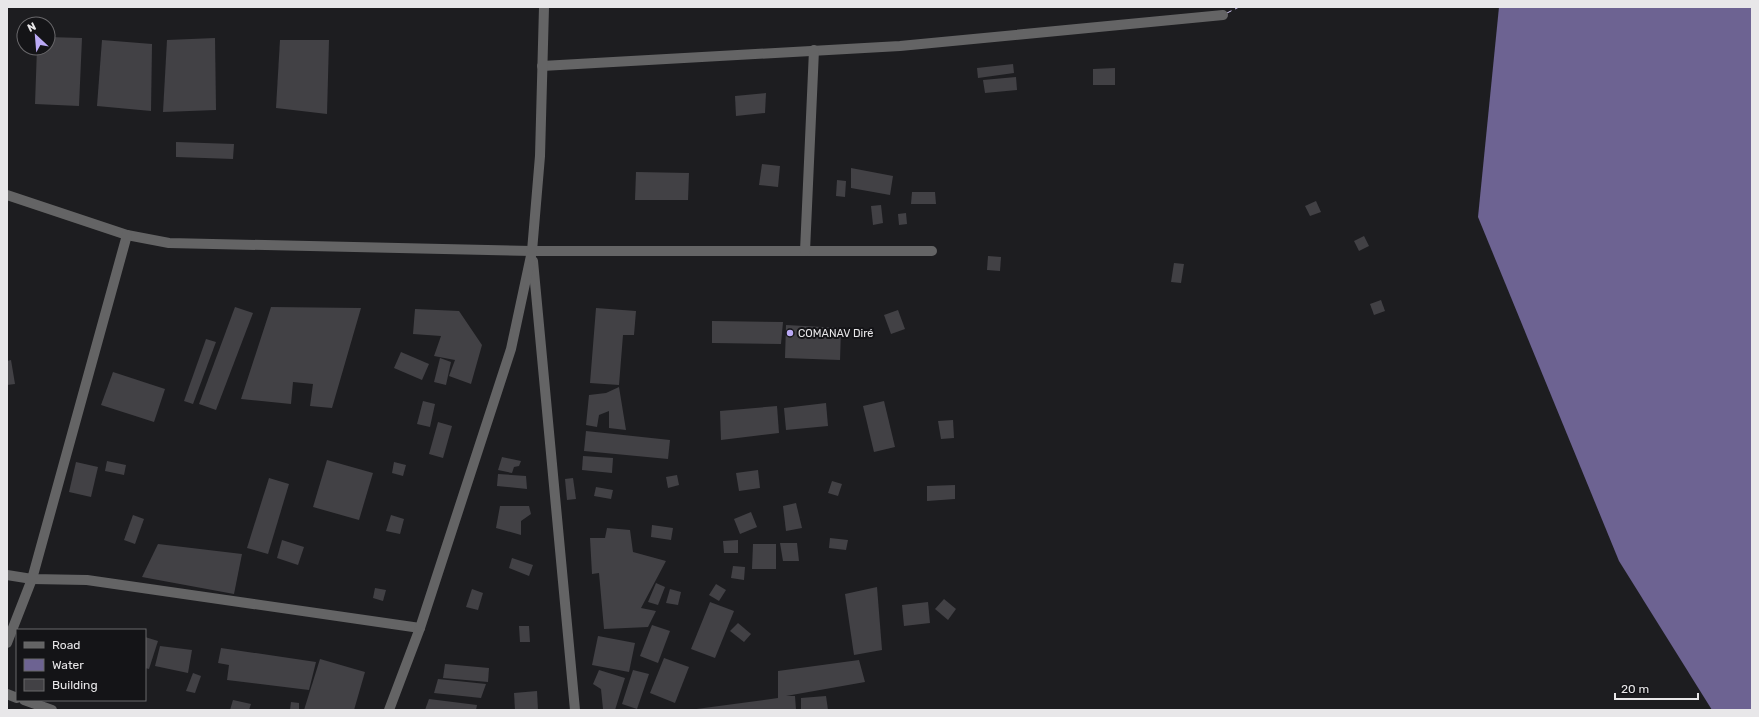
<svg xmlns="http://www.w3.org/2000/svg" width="1759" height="717" viewBox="0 0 1759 717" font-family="Rubik,sans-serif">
  <rect width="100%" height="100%" fill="#1d1d20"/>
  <!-- water -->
  <path fill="#6d6392" d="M1499,7h253v703h-40l-93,-149 -141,-344z"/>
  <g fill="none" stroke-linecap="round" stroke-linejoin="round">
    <!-- ferry -->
    <path stroke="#d2c9f6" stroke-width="1" stroke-dasharray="5 4" stroke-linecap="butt" d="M1227,13l12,-6"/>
  </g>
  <!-- building -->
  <g fill="#424145">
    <path d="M48,37l34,1 -3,68 -44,-2 2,-56h11z"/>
    <path d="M215,38l1,72 -53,2 4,-72z"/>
    <path d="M102,40l50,4 -1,67 -54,-5z"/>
    <path d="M280,40h49l-2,74 -51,-6z"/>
    <path d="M1013,64l1,9 -36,5 -1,-10z"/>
    <path d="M1115,68v17h-22v-16z"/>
    <path d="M1016,77l1,13 -32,3 -2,-13z"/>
    <path d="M766,93l-1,20 -29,3 -1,-20z"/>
    <path d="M176,142l58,2 -1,15 -57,-2z"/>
    <path d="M762,164l18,2 -2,21 -19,-2z"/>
    <path d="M851,168l42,8 -3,19 -39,-7z"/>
    <path d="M636,172l53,1 -1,27h-53z"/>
    <path d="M837,180l9,1 -1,16 -9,-1z"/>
    <path d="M912,192h23l1,12h-25z"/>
    <path d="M1316,201l5,11 -11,4 -5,-10z"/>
    <path d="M881,205l2,18 -10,2 -2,-19z"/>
    <path d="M906,213l1,11 -8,1 -1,-11z"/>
    <path d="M1364,236l5,10 -10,5 -5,-10z"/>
    <path d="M988,256l13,1 -1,14 -13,-1z"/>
    <path d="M1174,263l10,1 -3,19 -10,-1z"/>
    <path d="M1381,300l4,11 -11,4 -4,-11z"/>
    <path d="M235,307l18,6 -37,97 -17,-6z"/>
    <path d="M271,307l90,1 -29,100 -22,-2 3,-22 -20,-2 -2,22 -50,-5z"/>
    <path d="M596,308l40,3 -2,24h-11l-4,50 -29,-2z"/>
    <path d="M415,309l44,2 23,34 -11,39 -22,-8 6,-16 -21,-4 7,-20 -28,-2z"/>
    <path d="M898,310l7,19 -14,5 -7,-19z"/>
    <path d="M712,321l71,1 -2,22 -69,-1z"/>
    <path d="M786,325l55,3 -1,32 -55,-2z"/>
    <path d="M206,339l10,3 -23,62 -9,-3z"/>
    <path d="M401,352l28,12 -7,16 -28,-12z"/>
    <path d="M440,358l11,4 -5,23 -12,-3z"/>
    <path d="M11,360l4,24 -8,1v-24z"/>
    <path d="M113,372l52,17 -11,33 -53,-17z"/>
    <path d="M619,387l7,43 -17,-2v-17l-10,4 -2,12 -11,-2 3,-30 17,-2z"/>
    <path d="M423,401l12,3 -5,23 -13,-3z"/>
    <path d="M884,401l11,46 -21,5 -11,-46z"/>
    <path d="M826,403l2,23 -42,4 -2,-22z"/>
    <path d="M777,406l2,27 -58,7 -1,-29z"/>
    <path d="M953,420l1,18 -13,1 -3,-18z"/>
    <path d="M438,422l14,4 -9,32 -14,-4z"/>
    <path d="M586,431l84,9 -2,19 -84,-8z"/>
    <path d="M583,456l30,2 -1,15 -30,-3z"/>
    <path d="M502,457l19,4 -2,5 -5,1 -2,6 -14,-3z"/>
    <path d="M327,460l46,13 -14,47 -46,-13z"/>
    <path d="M107,461l19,4 -2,10 -19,-4z"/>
    <path d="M76,462l22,5 -7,30 -22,-5z"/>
    <path d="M394,462l12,3 -3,11 -11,-3z"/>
    <path d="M758,470l2,18 -21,3 -3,-18z"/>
    <path d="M498,474l28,2 1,13 -30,-3z"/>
    <path d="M677,475l2,10 -11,3 -2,-11z"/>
    <path d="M269,478l20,6 -21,70 -21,-6z"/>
    <path d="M573,478l3,21 -9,1 -2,-21z"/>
    <path d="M832,481l10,3 -4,12 -10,-3z"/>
    <path d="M955,485v14l-28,2v-15z"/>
    <path d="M596,487l17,3 -2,9 -17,-3z"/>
    <path d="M796,503l6,25 -16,3 -3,-25z"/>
    <path d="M500,506h29l2,8 -10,7v14l-25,-7z"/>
    <path d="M751,512l6,15 -17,7 -6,-15z"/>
    <path d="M133,515l11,4 -9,25 -11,-4z"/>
    <path d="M391,515l13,4 -4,15 -14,-3z"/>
    <path d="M652,525l21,3 -2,12 -20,-3z"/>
    <path d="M607,528l23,2 3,22 33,9 -25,47 15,3 -8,16 -44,2 -5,-56 -7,1 -2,-36h15z"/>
    <path d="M830,538l18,2 -2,10 -17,-2z"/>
    <path d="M282,540l22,7 -6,18 -21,-7z"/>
    <path d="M738,540v13h-14l-1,-12z"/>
    <path d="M780,543h17l2,18h-16z"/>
    <path d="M158,544l84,10 -8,40 -92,-17z"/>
    <path d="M753,544h23v25h-24z"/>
    <path d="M512,558l21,7 -4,11 -20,-8z"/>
    <path d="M733,566l12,1 -1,13 -13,-2z"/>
    <path d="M656,583l9,4 -7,18 -10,-3z"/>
    <path d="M716,584l10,6 -7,11 -10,-6z"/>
    <path d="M877,587l5,63 -28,5 -9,-61z"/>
    <path d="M375,588l11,2 -3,11 -10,-3z"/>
    <path d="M472,589l11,4 -5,17 -12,-3z"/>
    <path d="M670,589l11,3 -3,13 -12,-2z"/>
    <path d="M944,599l12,10 -8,11 -13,-11z"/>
    <path d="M710,602l24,9 -19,47 -24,-9z"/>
    <path d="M928,602l2,21 -26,3 -2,-21z"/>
    <path d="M738,623l13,11 -7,8 -14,-11z"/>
    <path d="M652,625l18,6 -12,32 -18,-7z"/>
    <path d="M519,626h10l1,16h-10z"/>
    <path d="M598,636l37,7 -6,29 -37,-7z"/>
    <path d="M145,637l13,4 -9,28 -4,-1z"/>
    <path d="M160,646l32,4 -4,23 -33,-7z"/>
    <path d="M221,648l95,14 -7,28 -82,-10 2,-15 -11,-2z"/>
    <path d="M664,658l25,9 -14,36 -25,-10z"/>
    <path d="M320,659l45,13 -11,38h-50z"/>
    <path d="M859,660l6,22 -79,14h9l1,14h-107l89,-12v-27z"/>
    <path d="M445,664l44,4 -1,14 -45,-4z"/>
    <path d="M599,670l26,8 -10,32 -12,-1 -2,-20 -8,-5z"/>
    <path d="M633,670l16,4 -12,35 -15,-5z"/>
    <path d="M193,673l8,3 -6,17 -9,-2z"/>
    <path d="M438,679l48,5 -5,14 -47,-5z"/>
    <path d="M537,691l1,19h-23l-1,-17z"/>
    <path d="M826,696l2,14h-27v-12z"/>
    <path d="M429,699l48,6 -1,5h-51z"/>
    <path d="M233,700l18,4 -2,6h-19z"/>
    <path d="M291,702l8,1v7h-9z"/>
  </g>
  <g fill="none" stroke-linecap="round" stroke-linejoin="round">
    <!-- minor -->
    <g stroke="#646465" stroke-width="10">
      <path d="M542,66l358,-20 323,-31"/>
      <path d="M7,195l120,40 42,8 363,8h400"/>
      <path d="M805,251l9,-201"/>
      <path d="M533,261l42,449"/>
      <path d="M7,575l25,4 55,1 333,48"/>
      <path d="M7,643l25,-64 95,-344"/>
      <path d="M7,694l10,4"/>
      <path d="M24,700l28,10"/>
      <path d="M389,710l31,-82 91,-279 21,-98 8,-95 4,-149"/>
    </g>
  </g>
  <!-- markers -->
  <circle fill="#bbaaf6" stroke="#141417" stroke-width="1.5" cx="790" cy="333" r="4"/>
  <g text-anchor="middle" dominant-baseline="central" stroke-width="4" stroke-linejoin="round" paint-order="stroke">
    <!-- poi labels -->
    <g font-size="11" fill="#e8e7e9" stroke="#141417" text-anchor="start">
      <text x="798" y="333">COMANAV Diré</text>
    </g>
  </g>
  <!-- border -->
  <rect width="1759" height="717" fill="none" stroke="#e8e7e9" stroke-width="16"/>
  <!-- legend -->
  <rect x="16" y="629" width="130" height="72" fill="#141417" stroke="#69686b"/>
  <rect x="24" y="642" width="20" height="6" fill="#646465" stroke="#69686b"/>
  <text x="52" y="649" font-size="12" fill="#e8e7e9">Road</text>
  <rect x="24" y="659" width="20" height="12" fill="#6d6392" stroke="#69686b"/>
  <text x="52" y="669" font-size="12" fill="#e8e7e9">Water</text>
  <rect x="24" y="679" width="20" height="12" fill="#424145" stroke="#69686b"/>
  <text x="52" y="689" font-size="12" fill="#e8e7e9">Building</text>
  <!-- north arrow -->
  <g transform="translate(36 36) rotate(334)"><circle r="19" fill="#141417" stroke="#69686b"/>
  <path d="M0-3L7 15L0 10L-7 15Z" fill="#bbaaf6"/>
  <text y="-6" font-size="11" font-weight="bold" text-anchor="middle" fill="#e8e7e9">N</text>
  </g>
  <!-- scale -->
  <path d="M1615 693v6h83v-6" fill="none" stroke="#e8e7e9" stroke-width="2"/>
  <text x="1621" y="693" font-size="12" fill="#e8e7e9" stroke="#141417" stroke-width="3" paint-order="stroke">20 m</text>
</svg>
